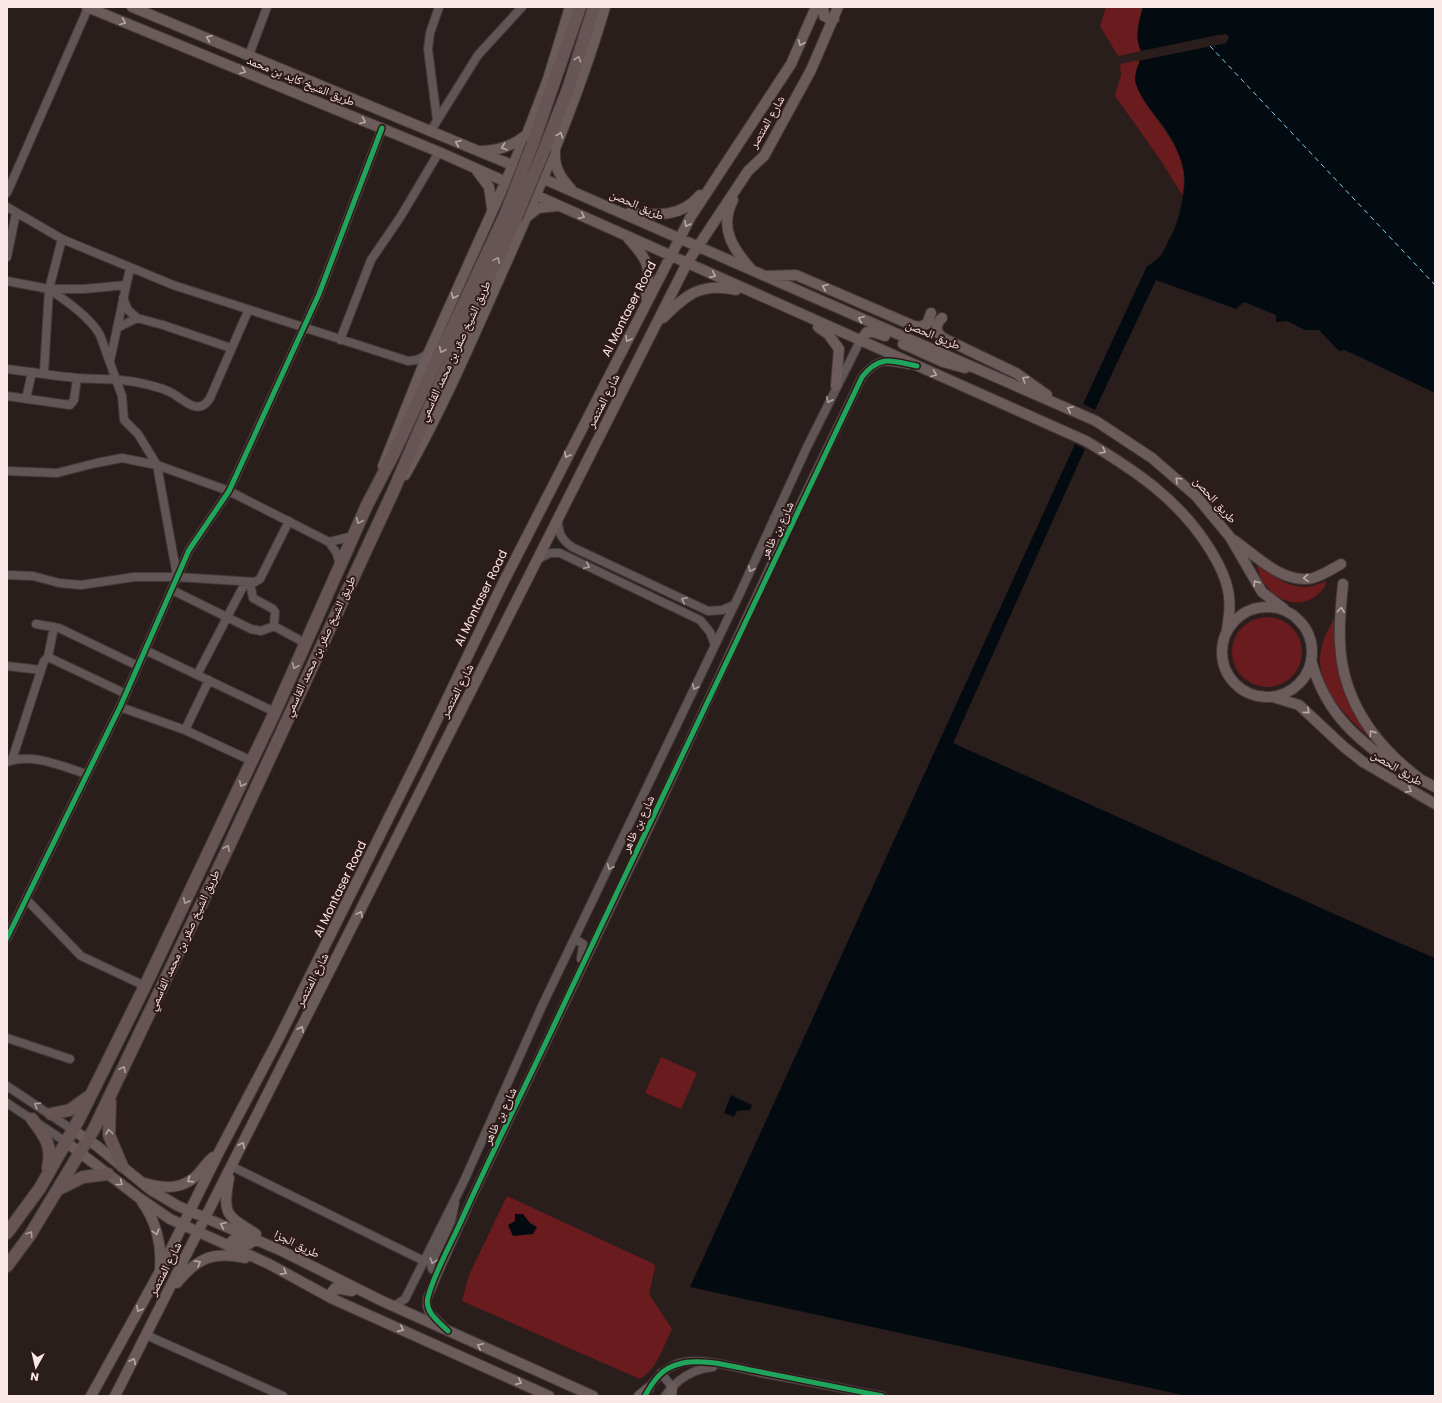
<svg xmlns="http://www.w3.org/2000/svg" width="1442" height="1403" font-family="Poppins,'Noto Naskh Arabic',sans-serif">
<style>
.green{fill:#691b1e}
.water{fill:#040b10}
.pier{fill:#2a1e1d}
.lines{fill:none;stroke-linecap:round;stroke-linejoin:round}
.ferry{stroke:#83d1f8;stroke-width:1;stroke-dasharray:5 4;stroke-linecap:butt}
.minor-casing{stroke:#443939;stroke-width:10}
.major-casing{stroke:#443939;stroke-width:12}
.highway-casing{stroke:#443939;stroke-width:14}
.minor{stroke:#615656;stroke-width:8}
.major{stroke:#6b5c5b;stroke-width:10}
.highway{stroke:#665554;stroke-width:12}
.highway-bridge-casing{stroke:#443939;stroke-width:14;stroke-linecap:butt}
.highway-bridge{stroke:#665554;stroke-width:12}
.cycleway-casing{stroke:#2f1918;stroke-width:8}
.cycleway{stroke:#20a55d;stroke-width:5}
.oneway{stroke:#b9a9a8}
.oneway2{stroke:#b09e9e}
.oneway3{stroke:#ad9f9e}
.labels{text-anchor:middle;stroke-width:4;stroke-linejoin:round;paint-order:stroke}
.street-label{font-size:12px;fill:#f9e8e7;stroke:#2f1918}
</style>
<rect width="100%" height="100%" fill="#2a1e1d"/>
<path class="green" d="M1106,7H1143C1139,22 1134,36 1141,51L1118,56L1100,26Z
M1140,60C1139,64 1136,68 1136,72C1136,115 1195,139 1182,195L1162,162L1115,96L1121,75L1120,64Z
M1257,565C1280,581 1298,595 1326,581C1326,587 1321,592 1316,596C1292,614 1261,592 1257,565Z
M1232 652a35 35 0 1 1 70 0a35 35 0 1 1-70 0Z
M1334,618H1337C1332,665 1343,698 1368,736C1344,714 1314,685 1321,649C1323,638 1330,627 1334,618Z
M661,1057L697,1073L681,1109L645,1093Z
M507,1196L654,1264L655,1267L649,1294L672,1329C664,1345 656,1371 640,1379L462,1301L469,1275Z"/>
<path class="water" d="M1143,7H1435V393L1345,350L1339,351L1319,330H1305L1287,321L1276,322V315L1244,302L1236,309L1156,280L1095,410L1083,404L1147,266C1164,257 1163,250 1172,234C1179,221 1187,186 1184,172C1181,157 1174,142 1166,130C1156,115 1141,101 1136,84C1133,77 1138,67 1140,60L1226,43L1229,37L1218,35L1141,51C1134,36 1139,22 1143,7Z
M1075,444L1085,449L953,743L1388,938L1435,958V1396H1187L690,1287Z
M731,1095L752,1105L750,1110L737,1111L734,1117L724,1113Z
M515,1214H523L530,1223L537,1227L533,1234L513,1236L508,1225L515,1221Z"/>
<path class="pier" d="M1226,34L1229,37L1226,43L1138,61L1140,58L1225,41L1227,37H1219L1141,53L1139,52Z"/>
<g class="lines">
<path class="ferry" d="M1210,46L1435,285"/>
<defs>
<path id="minor" d="M249,55L267,7
M437,120L428,49L430,33L439,7
M430,132L478,55L522,7
M7,193L88,8
M7,207L62,239L173,285L408,361L417,360L428,354
M7,257L16,213
M7,281L49,289H84L126,285
M49,289C65,300 91,318 100,335L122,396L124,420L138,434L157,465L177,576
M123,298L128,310L137,318L163,325L231,348
M117,328L137,318
M340,340L371,260L401,216L439,152
M110,361L130,268
M7,369C30,372 53,376 77,378C101,380 125,378 149,385C157,387 165,389 172,393C184,400 199,417 210,398L248,311
M44,373L49,289L62,239
M7,396L70,405L74,400L77,378
M26,399L32,372
M7,471L57,473L96,463L122,458L157,465L229,491L329,542L336,552L340,564
M774,518L783,512L788,513L789,518L787,525
M558,520C558,533 562,540 572,547L708,611L722,610L734,605
M329,542L353,536
M538,559L550,553H560L700,620L710,632L715,645
M7,575L33,576L59,583L81,585L134,577H177L255,582L260,579L289,521
M250,583L253,598L273,609L275,612L274,626
M172,590L251,629L261,631L274,626L305,643
M36,624L59,628L138,666
M145,650L275,712
M48,657L126,694
M7,666L41,670
M197,675L245,583
M120,707L185,730L252,761
M185,730L209,680
M12,760L44,661L48,657L54,627
M7,762C32,752 63,767 87,774
M26,899L81,956L145,986
M7,938L120,707L189,550L229,491L319,294L382,128
M575,939L583,944L581,959
M7,1038L70,1059
M7,1086L73,1130
M7,1103L66,1142
M231,1166L424,1261
M438,1273L432,1269L431,1264L451,1221L455,1203
M394,1306L405,1299L464,1181L542,1006L741,591L807,447L860,341
M445,1328L429,1312L427,1306V1299L438,1273L474,1193L647,832L777,552L862,377C878,357 885,360 909,365
M146,1335L283,1396
M661,1373L672,1387
M646,1393C654,1379 664,1368 680,1363C702,1357 738,1368 761,1373C801,1380 841,1388 882,1396
M665,1396C676,1380 693,1369 713,1367"/>
<path id="major" d="M87,7L439,152L1086,441C1136,471 1180,500 1211,551C1219,564 1225,575 1228,590C1231,603 1229,616 1227,629
M132,7L512,165L1096,421L1152,458L1196,496L1230,537L1262,592L1284,609
M823,7L824,16L830,19H834
M481,151C498,151 512,146 525,136
M555,152C554,168 561,178 571,189
M477,171L489,187L492,208
M733,200C719,227 732,248 751,269
M629,213C656,215 681,218 700,195
M528,216L538,208L557,206
M628,238C650,262 650,266 646,297
M765,276L796,275L914,326L919,327L927,324L931,313
M663,318C687,294 701,282 736,290
M942,318C935,324 935,332 943,338L1016,373L1047,395
M818,327L828,334L839,349L836,386
M860,341L867,332H873L885,336
M903,344L943,362L965,368
M383,466L424,363L527,134L548,79L570,7
M405,475C438,417 465,356 492,295C534,201 576,106 605,7
M1234,540C1256,556 1284,585 1313,578C1323,575 1332,569 1341,564
M1343,584C1341,603 1339,622 1340,642C1342,700 1375,745 1420,779
M1222 652a45 45 0 1 1 90 0a45 45 0 1 1-90 0Z
M1311,660C1324,709 1352,736 1393,764
M1273,697L1299,705L1344,747L1363,762L1435,804
M1416,777L1435,787
M73,1130L97,1146L151,1190L178,1206L282,1251L382,1301L593,1396
M66,1142L138,1197L170,1219L269,1264L333,1299L549,1396
M229,1178C222,1215 226,1215 256,1234
M145,1183C164,1189 183,1190 198,1174C203,1168 207,1162 213,1157
M142,1202C156,1221 162,1245 160,1268
M228,1246L233,1240L249,1244L256,1239
M177,1283C197,1258 213,1251 245,1258
M333,1299L332,1292L335,1288L352,1291
M91,1396L159,1273L218,1154L279,1038L418,759L502,585L680,238L690,218L791,64L816,7
M115,1396L687,263L748,171L764,156L811,70L838,7
M639,1396L649,1388
M671,1396L672,1387"/>
<path id="highway" d="M533,143L580,7
M545,148L568,89L594,7
M110,1102L109,1135L122,1166
M51,1114L70,1110L88,1097
M32,1119C45,1136 53,1146 48,1168
M59,1189L83,1177L108,1174
M7,1233L40,1188L79,1119L145,986L275,712L367,505L393,455L506,213
M7,1266L30,1235L94,1129L229,846L392,494L436,392L516,218"/>
</defs>
<use href="#minor" class="minor-casing"/>
<use href="#major" class="major-casing"/>
<use href="#highway" class="highway-casing"/>
<use href="#minor" class="minor"/>
<use href="#major" class="major"/>
<use href="#highway" class="highway"/>
<defs>
<path id="highway-bridge" d="M506,213L533,143
M516,218L545,148"/>
</defs>
<use href="#highway-bridge" class="highway-bridge-casing"/>
<use href="#highway-bridge" class="highway-bridge"/>
<defs>
<path id="cycleway" d="M7,938L120,707L189,550L229,491L319,294L382,128
M448,1331C439,1322 424,1312 428,1297C435,1271 451,1244 462,1219C495,1146 531,1075 565,1002C664,794 761,585 862,377C880,354 891,361 917,366
M645,1396C653,1381 662,1368 679,1364C702,1357 738,1368 761,1372C801,1380 841,1388 882,1396"/>
</defs>
<use href="#cycleway" class="cycleway-casing"/>
<use href="#cycleway" class="cycleway"/>
</g>
<defs><path id="oneway-chevron" d="M-2-3.5L2.5 0L-2 3.5" fill="none" stroke-width="1.6" stroke-linecap="round" stroke-linejoin="round"/></defs>
<g class="oneway">
<use href="#oneway-chevron" transform="translate(123 22) rotate(22)"/>
<use href="#oneway-chevron" transform="translate(209 38) rotate(-158)"/>
<use href="#oneway-chevron" transform="translate(801 43) rotate(115)"/>
<use href="#oneway-chevron" transform="translate(243 71) rotate(22)"/>
<use href="#oneway-chevron" transform="translate(363 121) rotate(22)"/>
<use href="#oneway-chevron" transform="translate(560 135) rotate(-70)"/>
<use href="#oneway-chevron" transform="translate(458 143) rotate(-158)"/>
<use href="#oneway-chevron" transform="translate(504 147) rotate(161)"/>
<use href="#oneway-chevron" transform="translate(582 216) rotate(24)"/>
<use href="#oneway-chevron" transform="translate(687 224) rotate(119)"/>
<use href="#oneway-chevron" transform="translate(713 275) rotate(24)"/>
<use href="#oneway-chevron" transform="translate(825 287) rotate(-157)"/>
<use href="#oneway-chevron" transform="translate(454 296) rotate(114)"/>
<use href="#oneway-chevron" transform="translate(861 319) rotate(-157)"/>
<use href="#oneway-chevron" transform="translate(628 339) rotate(118)"/>
<use href="#oneway-chevron" transform="translate(934 374) rotate(23)"/>
<use href="#oneway-chevron" transform="translate(1025 379) rotate(-148)"/>
<use href="#oneway-chevron" transform="translate(1070 409) rotate(-155)"/>
<use href="#oneway-chevron" transform="translate(1103 451) rotate(31)"/>
<use href="#oneway-chevron" transform="translate(567 455) rotate(117)"/>
<use href="#oneway-chevron" transform="translate(1178 480) rotate(-137)"/>
<use href="#oneway-chevron" transform="translate(1306 578) rotate(177)"/>
<use href="#oneway-chevron" transform="translate(1256 583) rotate(-122)"/>
<use href="#oneway-chevron" transform="translate(1341 610) rotate(-85)"/>
<use href="#oneway-chevron" transform="translate(1307 711) rotate(41)"/>
<use href="#oneway-chevron" transform="translate(1372 733) rotate(-125)"/>
<use href="#oneway-chevron" transform="translate(1409 790) rotate(29)"/>
<use href="#oneway-chevron" transform="translate(360 914) rotate(-63)"/>
<use href="#oneway-chevron" transform="translate(301 1029) rotate(-63)"/>
<use href="#oneway-chevron" transform="translate(242 1145) rotate(-63)"/>
<use href="#oneway-chevron" transform="translate(190 1180) rotate(146)"/>
<use href="#oneway-chevron" transform="translate(120 1183) rotate(38)"/>
<use href="#oneway-chevron" transform="translate(223 1225) rotate(-157)"/>
<use href="#oneway-chevron" transform="translate(156 1232) rotate(74)"/>
<use href="#oneway-chevron" transform="translate(198 1263) rotate(-31)"/>
<use href="#oneway-chevron" transform="translate(284 1272) rotate(29)"/>
<use href="#oneway-chevron" transform="translate(139 1309) rotate(119)"/>
<use href="#oneway-chevron" transform="translate(401 1329) rotate(24)"/>
<use href="#oneway-chevron" transform="translate(480 1346) rotate(-155)"/>
<use href="#oneway-chevron" transform="translate(133 1361) rotate(-64)"/>
<use href="#oneway-chevron" transform="translate(519 1382) rotate(24)"/>
</g>
<g class="oneway2">
<use href="#oneway-chevron" transform="translate(578 59) rotate(-71)"/>
<use href="#oneway-chevron" transform="translate(497 260) rotate(-66)"/>
<use href="#oneway-chevron" transform="translate(442 350) rotate(115)"/>
<use href="#oneway-chevron" transform="translate(359 521) rotate(115)"/>
<use href="#oneway-chevron" transform="translate(295 666) rotate(114)"/>
<use href="#oneway-chevron" transform="translate(242 784) rotate(115)"/>
<use href="#oneway-chevron" transform="translate(227 848) rotate(-65)"/>
<use href="#oneway-chevron" transform="translate(186 901) rotate(116)"/>
<use href="#oneway-chevron" transform="translate(123 1069) rotate(-65)"/>
<use href="#oneway-chevron" transform="translate(109 1132) rotate(-97)"/>
<use href="#oneway-chevron" transform="translate(30 1234) rotate(-56)"/>
</g>
<g class="oneway3">
<use href="#oneway-chevron" transform="translate(829 400) rotate(116)"/>
<use href="#oneway-chevron" transform="translate(587 566) rotate(25)"/>
<use href="#oneway-chevron" transform="translate(751 569) rotate(115)"/>
<use href="#oneway-chevron" transform="translate(684 600) rotate(-154)"/>
<use href="#oneway-chevron" transform="translate(695 687) rotate(115)"/>
<use href="#oneway-chevron" transform="translate(610 867) rotate(115)"/>
<use href="#oneway-chevron" transform="translate(37 1105) rotate(-148)"/>
<use href="#oneway-chevron" transform="translate(433 1261) rotate(108)"/>
</g>
<g class="labels">
<g class="street-label">
<text transform="translate(301 81) rotate(22)" y="4">طريق الشيخ كايد بن محمد</text>
<text transform="translate(767 122) rotate(-60)" y="4">شارع المنتصر</text>
<text transform="translate(637 205) rotate(24)" y="4">طريق الحصن</text>
<text transform="translate(629 309) rotate(-63)" y="4">Al Montaser Road</text>
<text transform="translate(933 335) rotate(23)" y="4">طريق الحصن</text>
<text transform="translate(455 351) rotate(-65)" y="4">طريق الشيخ صقر بن محمد القاسمي</text>
<text transform="translate(603 401) rotate(-63)" y="4">شارع المنتصر</text>
<text transform="translate(1215 500) rotate(48)" y="4">طريق الحصن</text>
<text transform="translate(777 530) rotate(-64)" y="4">شارع بن ظاهر</text>
<text transform="translate(481 598) rotate(-64)" y="4">Al Montaser Road</text>
<text transform="translate(320 646) rotate(-65)" y="4">طريق الشيخ صقر بن محمد القاسمي</text>
<text transform="translate(457 691) rotate(-63)" y="4">شارع المنتصر</text>
<text transform="translate(1397 768) rotate(31)" y="4">طريق الحصن</text>
<text transform="translate(638 824) rotate(-65)" y="4">شارع بن ظاهر</text>
<text transform="translate(340 889) rotate(-64)" y="4">Al Montaser Road</text>
<text transform="translate(184 940) rotate(-65)" y="4">طريق الشيخ صقر بن محمد القاسمي</text>
<text transform="translate(312 980) rotate(-63)" y="4">شارع المنتصر</text>
<text transform="translate(500 1116) rotate(-64)" y="4">شارع بن ظاهر</text>
<text transform="translate(297 1244) rotate(26)" y="4">طريق الجزا</text>
<text transform="translate(165 1269) rotate(-63)" y="4">شارع المنتصر</text>
</g>
</g>
<rect width="1442" height="1403" fill="none" stroke="#f9e8e7" stroke-width="16"/>
<g transform="translate(36 1367) rotate(188)" stroke="#2f1918" stroke-width="3" paint-order="stroke">
<path d="M0-3L7 15L0 10L-7 15Z" fill="#f9e8e7"/>
<text y="-6" font-size="11" font-weight="bold" text-anchor="middle" fill="#f9e8e7">N</text>
</g>
</svg>
